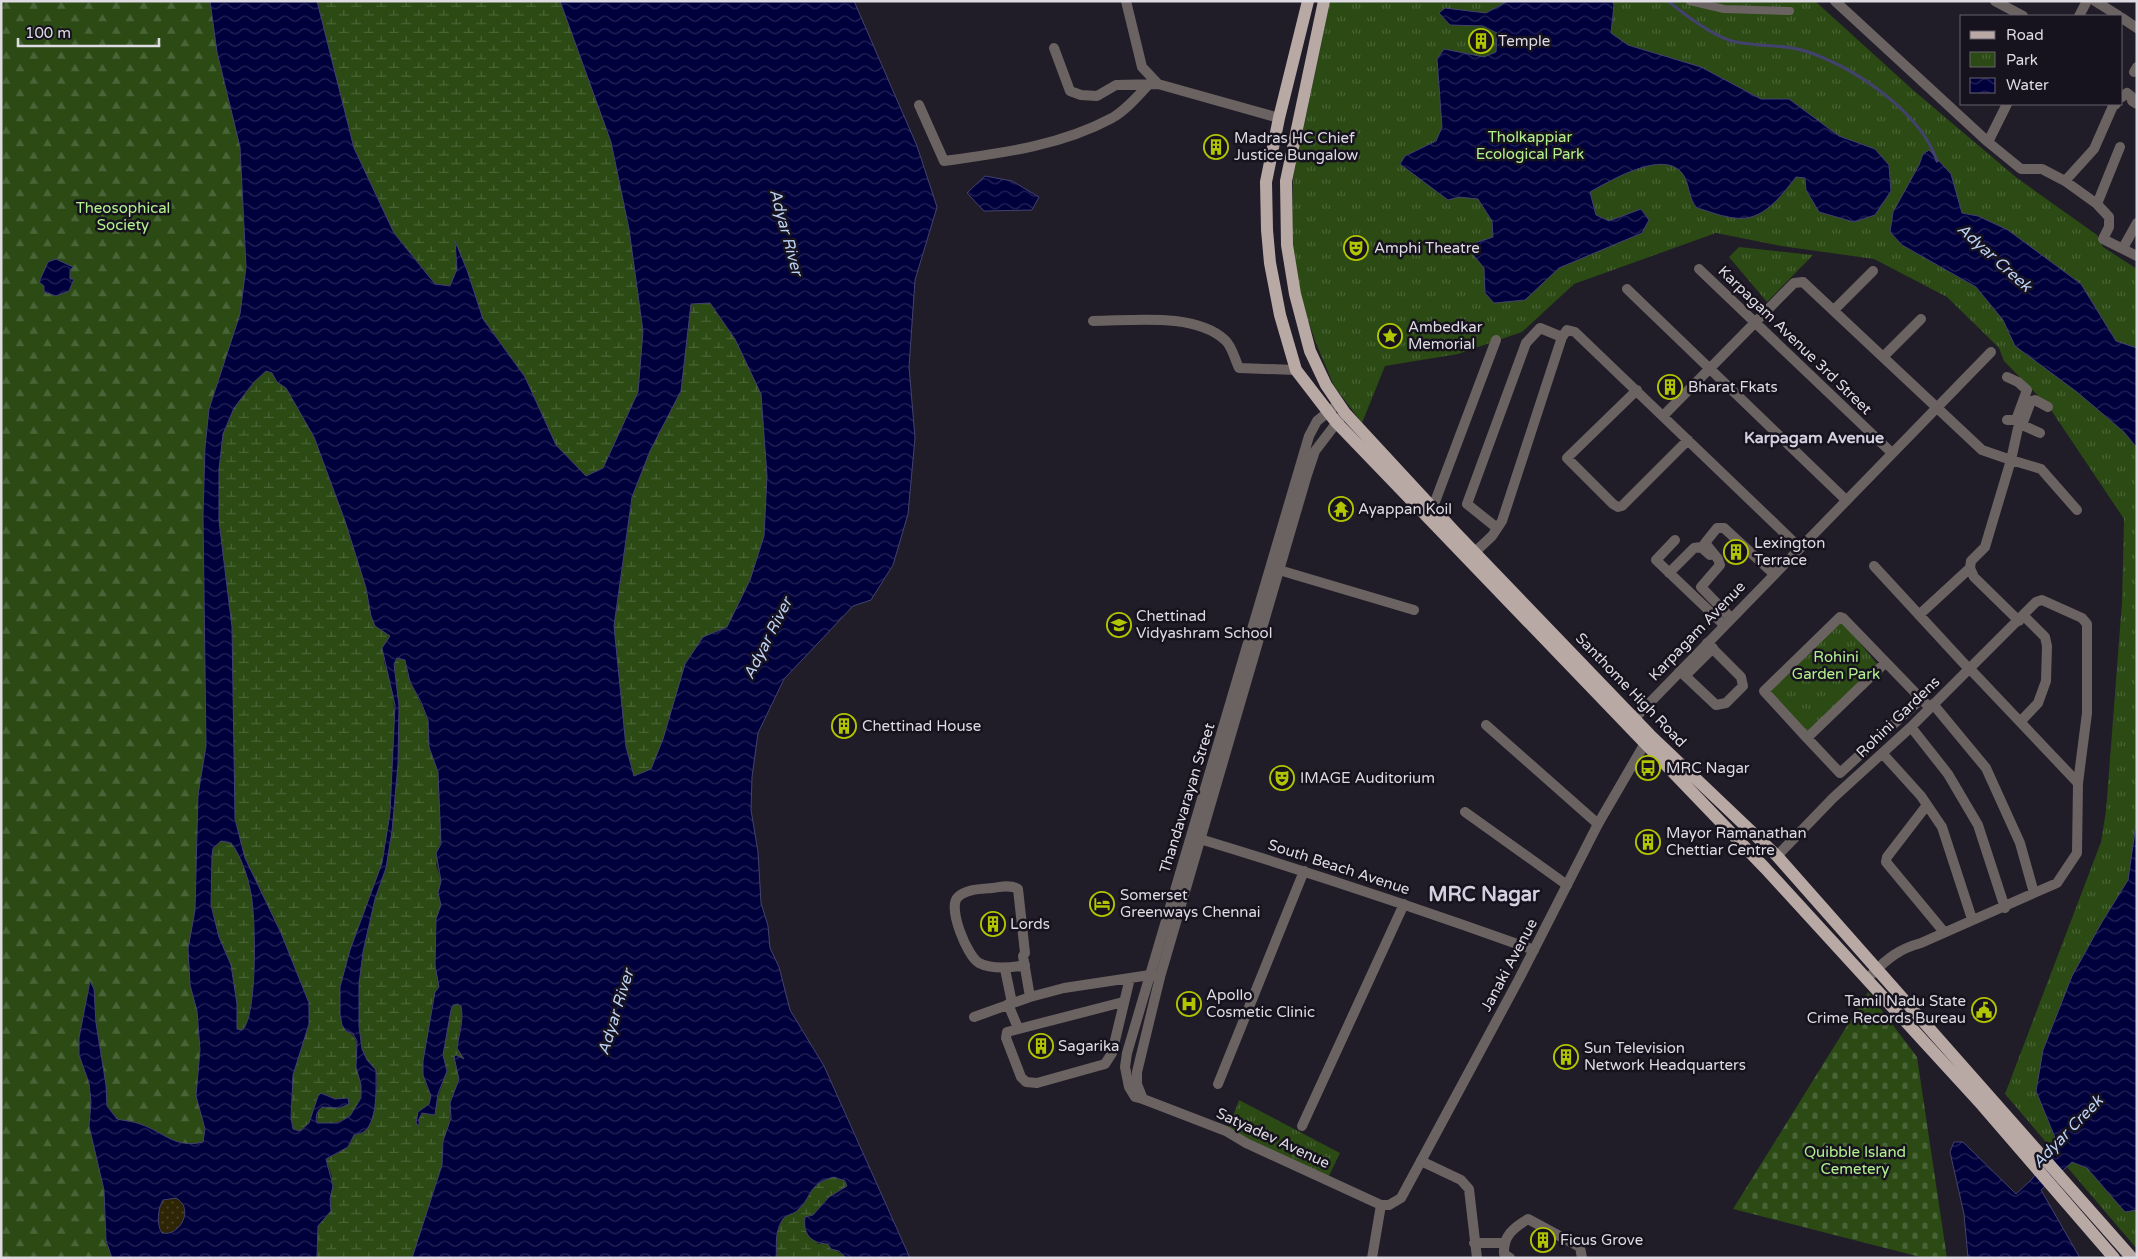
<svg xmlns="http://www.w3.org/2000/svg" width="2138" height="1259" font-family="'Varela Round',sans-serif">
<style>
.forest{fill:url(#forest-firs)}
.wetland{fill:url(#wetland-marsh)}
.sand{fill:url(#sand-dots)}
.cemetery{fill:url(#cemetery-stones)}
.park{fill:url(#park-tufts)}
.water{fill:url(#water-waves);stroke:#43426e;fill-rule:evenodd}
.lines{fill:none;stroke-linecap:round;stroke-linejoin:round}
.stream{stroke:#43426e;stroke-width:3}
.pedestrian{stroke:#6b6361;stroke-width:8}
.minor{stroke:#6b6361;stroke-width:10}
.tertiary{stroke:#6b6361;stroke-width:10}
.primary{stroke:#b9a9a5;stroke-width:12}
.labels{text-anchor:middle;stroke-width:5;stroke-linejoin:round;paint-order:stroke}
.poi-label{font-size:15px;fill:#dedbe3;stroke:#17131e;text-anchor:start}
.park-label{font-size:15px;fill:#b3f18e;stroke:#17131e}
.street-label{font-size:15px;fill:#dedbe3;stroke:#17131e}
.water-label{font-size:16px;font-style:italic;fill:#bad0f5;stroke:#17131e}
.neighbourhood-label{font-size:16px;font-weight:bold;fill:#d5d0e0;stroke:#17131e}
.district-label{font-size:20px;font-weight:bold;fill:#d5d0e0;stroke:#17131e}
</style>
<defs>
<pattern id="forest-firs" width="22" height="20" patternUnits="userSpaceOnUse" patternTransform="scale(1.25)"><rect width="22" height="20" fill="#2b4a14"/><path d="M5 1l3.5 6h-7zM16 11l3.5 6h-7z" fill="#496436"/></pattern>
<pattern id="wetland-marsh" width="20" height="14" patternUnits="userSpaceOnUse" patternTransform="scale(1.25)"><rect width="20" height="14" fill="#2b4a14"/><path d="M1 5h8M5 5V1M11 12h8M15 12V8" fill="none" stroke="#496436"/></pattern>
<pattern id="sand-dots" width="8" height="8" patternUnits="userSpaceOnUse" patternTransform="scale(1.25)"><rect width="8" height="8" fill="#2d2504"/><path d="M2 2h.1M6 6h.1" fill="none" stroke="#4b4428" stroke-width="1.8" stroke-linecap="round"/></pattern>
<pattern id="cemetery-stones" width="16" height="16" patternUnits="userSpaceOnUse" patternTransform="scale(1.25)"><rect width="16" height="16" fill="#2b4a14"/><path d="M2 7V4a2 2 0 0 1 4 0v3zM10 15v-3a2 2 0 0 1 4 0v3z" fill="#496436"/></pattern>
<pattern id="park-tufts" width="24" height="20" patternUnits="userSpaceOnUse" patternTransform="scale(1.25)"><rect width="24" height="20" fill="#2b4a14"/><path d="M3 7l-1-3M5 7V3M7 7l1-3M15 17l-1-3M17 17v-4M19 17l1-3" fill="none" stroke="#496436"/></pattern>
<pattern id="water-waves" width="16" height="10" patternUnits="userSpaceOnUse" patternTransform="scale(1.25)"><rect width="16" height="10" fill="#00003c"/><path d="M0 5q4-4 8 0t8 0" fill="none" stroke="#252558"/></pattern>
</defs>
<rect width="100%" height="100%" fill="#201c28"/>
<path class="forest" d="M1,1H210L217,52L240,147L246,267L240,314L209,409L205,447L203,516L206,746L198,795L195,910L188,949L190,985L197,1011L200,1050L196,1096L205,1129L203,1142C175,1149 164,1132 140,1124C133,1121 124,1121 117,1119L107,1106L106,1085L96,1023L94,989L90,981L79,1038V1055L89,1083L91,1102L89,1126L104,1190L106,1241L112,1258H1Z"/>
<path class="wetland" d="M317,1H560L611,142L629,229L643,331L638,392L603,468L586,477L556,445L525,377L483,319L467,270L455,243L457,269L450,286L435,284L394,233L354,148Z
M710,303L735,339L761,394L767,476L764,536L750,580L727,627L703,637L651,770L634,776L626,747L614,626L632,498L650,451L688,329L691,304Z
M266,371L272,373L277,382L286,387L314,437L345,521L366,588L371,616L390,636L385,644L384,663L392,683L395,722L390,813L382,863L350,950L340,987V1014L346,1031C361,1038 356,1051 356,1065C357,1073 361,1080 361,1088C362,1114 340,1127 317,1123L318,1111L322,1107L340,1108L336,1099L325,1094L318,1096L309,1123L300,1131L293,1129L291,1117L293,1075L309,1024V1003L281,933L245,858L235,819L232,627L219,521V469L223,434L234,408L254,382Z
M397,658L405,660L407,673L428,720V738L438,772L442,834L436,865L441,881L439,897L441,905L436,919L435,965L439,987L432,1004L429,1034L426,1085L431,1096L429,1104L416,1119L419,1125V1119L422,1113L432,1115L436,1113L435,1106L447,1071L443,1055L451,1010L453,1005L458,1004L461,1006C464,1021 457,1034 458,1050L464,1059L456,1067L459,1079L452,1096L449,1126L443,1141L442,1165L412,1258H317L318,1226L330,1211L332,1176L326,1159L340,1152L354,1135L363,1133L369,1126L377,1086L376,1070L367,1060L362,1049L359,1026V984L363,952L375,899L386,868L392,831L398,764L399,706L394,664Z
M221,841L231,843C240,854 247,874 250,889C256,910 258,1018 242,1030L237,1029V1004L226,954L219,937L211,905L212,855L213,849Z
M834,1177L845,1181L847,1186L829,1197L813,1215L805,1217V1230L818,1244H828L846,1258H776C777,1247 775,1237 779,1227C784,1212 790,1217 798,1210C813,1196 807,1184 834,1177Z"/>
<path class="sand" d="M176,1198C195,1208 180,1237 162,1233C156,1225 158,1209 163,1200Z"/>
<path class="cemetery" d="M1868,992L1917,1057L1947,1258H1924L1733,1209Z"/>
<path class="park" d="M1330,1H1815L1913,90L2017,178L2097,235L2103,247L2137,269V1249L2005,1094L2101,842L2106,811L2122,602L2124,519L2049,407L2004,361L1999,348L1992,341L1947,297L1874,259L1781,246L1716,233L1574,284L1522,332L1458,354L1385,366L1362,423L1334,386L1315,341L1301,298L1292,240L1293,178Z
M1739,247L1813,255L1767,302L1729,257Z
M1839,617L1877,664L1807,736L1767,688Z
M1239,1100L1340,1153L1328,1178L1227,1132Z"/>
<path class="water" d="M210,1H317L354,148L394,233L435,284L450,286L457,269L455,241L467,270L483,319L525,377L556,445L586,476L603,468L638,392L643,331L629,229L611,142L560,1H854L917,146L937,207L915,280L909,367L915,438L908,514L893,565L871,600L853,606L784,679L758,733L752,777L751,810L758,852L761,903L768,926L770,948L779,967L790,1010L824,1066L910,1258H846L839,1251L831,1249L828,1244C810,1243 803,1234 805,1217L813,1215L829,1197L847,1186L845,1181L834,1177C807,1184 813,1196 798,1210C790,1217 784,1212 779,1227C775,1237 777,1247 776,1258H412L442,1165L443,1141L451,1118L450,1103L459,1079L454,1057L456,1055L464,1059L457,1048C459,1034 464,1021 461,1006L458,1004L453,1005L451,1010L443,1055L447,1071L438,1094L435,1115L422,1113L419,1119V1126L416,1123L418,1112L429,1104L431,1096L423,1075V1061L435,992L439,987L435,965L436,919L441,905L438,893L441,881L436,853L441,844L438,772L429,747L428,720L421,702L410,682L405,660L397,658L394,664L399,706L398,764L392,831L386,868L375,899L363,952L359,984V1026L362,1049L367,1060L376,1070C376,1086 378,1119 365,1131C362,1133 358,1134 354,1135L348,1147L326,1159L333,1186L330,1199L331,1211L318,1226L317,1258H112L106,1241L104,1190L89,1126L91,1102L89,1083L79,1055V1038L90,981L94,989L96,1023L106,1085L107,1106L117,1119C124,1121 133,1121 140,1124C164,1132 175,1149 203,1142L205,1129L196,1096L200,1050L197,1011L190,985L188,949L195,910L198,795L206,746L203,516L205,447L209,409L240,314L246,267L240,147L217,52ZM710,303L735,339L761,394L767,476L764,536L750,580L727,627L703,637L685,664L663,739L651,769L634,776L626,747L614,626L632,497L650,451L681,391L691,304ZM266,371L272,373L277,382L286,388L314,437L345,521L366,588L371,616L375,626L390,636L382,648L395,705L390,813L382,863L350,950L340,987V1014L342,1025L346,1031L353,1034L357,1041L356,1067L361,1085V1098L350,1116L338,1123H317C315,1116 317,1111 322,1107L340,1108L349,1104L348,1098L335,1099L321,1093L318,1096L309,1123L300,1131L293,1129L291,1117L293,1075L309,1024V1003L281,933L245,858L235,819L232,627L219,521V469L223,434L234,408L254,382ZM221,841L231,843C240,854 247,874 250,889C256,910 258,1018 242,1030L237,1029V1004L231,965L219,937L211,905L212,855L213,848ZM176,1198C195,1208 180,1237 162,1233C156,1225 158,1208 163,1200Z
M1508,1H1612L1614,5L1611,33L1628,45L1701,67L1761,99H1789L1839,136L1875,149L1889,165L1891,191L1875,215L1854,222L1819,212L1806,190L1805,178L1796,177C1781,196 1763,222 1735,218C1722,217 1709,211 1697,208C1688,199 1690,183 1682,173C1663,149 1610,181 1590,192L1596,215L1609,221L1641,209L1649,220L1642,233L1559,268L1525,300L1494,303L1485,293L1484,268L1466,246L1493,237L1492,221L1478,199L1459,197L1448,200L1400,164L1405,156L1436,141L1442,127L1437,59L1444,49L1484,57L1496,52L1497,33L1483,26L1450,25L1439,13L1445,8L1486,13Z
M1929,150L1951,174L1962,213L1978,216L2008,230L2081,284L2116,341L2137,348V448L2124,432L2077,392L2015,346L2003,320L1976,287L1902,245L1890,232L1893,212L1919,165L1923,154Z
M985,176L1012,181L1039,197L1032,210L984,211L967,193Z
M56,259L73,267L70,270V279H74L69,291L56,296L44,292V286L39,282L48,262Z
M2137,817V1210L2125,1212L2087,1168L2072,1162L2041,1190L2080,1258H1968L1964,1214L1950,1152L1954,1142H1963L2016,1194L2032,1179L2058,1145L2036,1091L2043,1050L2072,976L2102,922L2128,880Z"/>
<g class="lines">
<path class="stream" d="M1668,1C1684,14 1716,38 1736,42C1761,47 1787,44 1811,53C1858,70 1921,113 1937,161"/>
<path class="pedestrian" d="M1690,1L1724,9L1790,11"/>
<path class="minor" d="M1126,1L1142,67L1158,84
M1835,1L1988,142L2021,169H2042L2065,181L2097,204L2109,217V227L2103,239L2137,256
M1995,1L2023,16
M2095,1L2119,16
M2079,16L2087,1
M2122,18L2137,28
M1054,48L1070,91L1081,95L1097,96L1116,85L1158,84L1279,118
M2134,72L2137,67
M2122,97L2127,93L2132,97V101L2137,104
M919,105L944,161C1002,153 1060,146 1112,118C1126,110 1138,96 1149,84
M1988,142L2007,104
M2065,181L2094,149L2113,106L2116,104
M2097,204L2120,147
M2123,248L2137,223
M1699,269L1892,453
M1627,289L1846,500
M1834,310L1873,271
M1093,321C1132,321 1194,312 1225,340C1232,346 1235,360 1239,368L1296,370
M1883,357L1921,319
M1637,390L1567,458L1613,504L1618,507L1622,506L1688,440
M1664,415L1794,283L1803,282L1982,450L2011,460L1985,547L1971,561L1970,568L1974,577L2019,621
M2007,420H2016L2027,390L2018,382L2007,377
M2018,428L2011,460L2041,469L2077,510
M2040,433L2022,425L2031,401L2035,400L2048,407
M1433,507L1496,340
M1497,528L1467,504L1526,343L1540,328L1562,337
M1675,540L1656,560L1724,625
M1475,552L1492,536L1502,521L1562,337L1567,330L1575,332L1800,548
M1874,566L1969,669
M1279,570L1414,610
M1669,573L1694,548L1701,547L1710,555
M1919,615L1970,568
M1731,618L1701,587L1720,565L1718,559L1705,543L1717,528H1724L1774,574
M1885,663L1807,738L1764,691L1840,617L1843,618L1930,708
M1970,669L2078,783
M1680,671L1716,705L1726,703L1743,686L1741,677L1707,643
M1685,676L1713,648
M2021,721L2038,703L2046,681L2047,646L2045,637L2024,616
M1486,725L1598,824
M1911,727L1948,774L1978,825L2005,908
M1807,738L1840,773L1921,699
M1883,754L1921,796L1942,827L1972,919
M1927,805L1887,857L1886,862L1944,932
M1465,812L1567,885
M1193,841L1200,839C1312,873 1423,910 1534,950
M1777,856L1833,798L1911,727L2036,602L2042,600L2082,618L2087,624V713L2078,783L2077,853L2057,883L2034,893
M1025,965C1010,968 993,970 979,963C967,956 947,907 958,897C966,889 981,889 992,888C1000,887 1010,884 1018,889L1025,953L1023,956L1030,997
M1005,969L1012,1003
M1872,974C1888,958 1899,949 1921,943L2034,893L2020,843L1986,768L1933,704
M1123,1002L1007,1032L1006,1038L1021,1077L1026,1082L1037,1083L1105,1064L1112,1053L1130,978
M1008,1004L1018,1028
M974,1017L1030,997L1064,988L1150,975L1160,977
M1218,1084L1304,871
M1143,1099L1226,1131L1246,1143L1381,1205H1389
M1302,1126L1404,904
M1421,1161L1461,1180L1469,1189L1477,1258
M1474,1243H1503
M1372,1258L1381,1205
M1510,1258L1504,1254C1503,1236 1513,1228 1528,1219L1580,1247L1582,1258"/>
<path class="tertiary" d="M1333,408L1317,421L1309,436L1127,1053L1125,1067L1129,1087L1135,1097L1143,1099L1137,1084V1072L1160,977L1306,478L1315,451L1341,417
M1629,724L1991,352
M1389,1205L1401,1198L1421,1161L1519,979L1598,824L1648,738"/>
<path class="primary" d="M1308,1L1279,118L1266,182L1267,230L1270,263L1280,315L1296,370L1336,422L1765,868L1982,1105L2114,1258
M1324,1L1286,181L1287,245L1295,294L1310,351L1326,385L1345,413L1455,532L1650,735L1777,856L2132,1258"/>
</g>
<defs>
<symbol id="building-ring" viewBox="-11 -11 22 22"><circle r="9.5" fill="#17131e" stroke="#b1c500" stroke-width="1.5"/><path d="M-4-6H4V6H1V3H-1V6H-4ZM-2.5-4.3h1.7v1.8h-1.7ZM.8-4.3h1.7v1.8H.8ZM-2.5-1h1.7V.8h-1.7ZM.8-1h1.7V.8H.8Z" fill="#b1c500"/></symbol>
<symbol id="theatre-ring" viewBox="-11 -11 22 22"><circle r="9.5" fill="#17131e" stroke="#b1c500" stroke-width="1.5"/><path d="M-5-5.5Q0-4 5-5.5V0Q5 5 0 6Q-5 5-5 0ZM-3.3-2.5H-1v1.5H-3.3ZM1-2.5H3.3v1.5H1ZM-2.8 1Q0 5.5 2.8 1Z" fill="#b1c500"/></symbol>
<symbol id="sight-ring" viewBox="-11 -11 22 22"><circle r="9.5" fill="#17131e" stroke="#b1c500" stroke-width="1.5"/><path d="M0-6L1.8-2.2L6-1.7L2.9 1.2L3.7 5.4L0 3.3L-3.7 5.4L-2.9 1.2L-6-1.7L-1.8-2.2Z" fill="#b1c500"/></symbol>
<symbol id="temple-ring" viewBox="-11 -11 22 22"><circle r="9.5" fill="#17131e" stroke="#b1c500" stroke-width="1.5"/><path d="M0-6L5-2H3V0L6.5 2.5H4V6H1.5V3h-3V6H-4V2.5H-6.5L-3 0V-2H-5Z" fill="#b1c500"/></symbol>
<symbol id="school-ring" viewBox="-11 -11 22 22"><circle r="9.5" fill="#17131e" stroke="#b1c500" stroke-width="1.5"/><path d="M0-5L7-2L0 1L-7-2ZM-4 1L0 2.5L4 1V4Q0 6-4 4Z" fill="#b1c500"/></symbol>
<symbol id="bus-ring" viewBox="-11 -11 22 22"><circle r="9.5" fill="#17131e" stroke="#b1c500" stroke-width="1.5"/><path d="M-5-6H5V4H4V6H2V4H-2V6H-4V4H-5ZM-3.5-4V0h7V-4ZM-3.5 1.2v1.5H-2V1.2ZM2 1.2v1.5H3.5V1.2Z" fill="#b1c500"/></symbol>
<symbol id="hotel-ring" viewBox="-11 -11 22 22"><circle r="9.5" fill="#17131e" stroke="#b1c500" stroke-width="1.5"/><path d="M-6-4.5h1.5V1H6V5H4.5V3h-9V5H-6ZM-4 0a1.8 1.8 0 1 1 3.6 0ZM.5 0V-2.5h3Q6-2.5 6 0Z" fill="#b1c500"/></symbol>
<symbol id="hospital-ring" viewBox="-11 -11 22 22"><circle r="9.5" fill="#17131e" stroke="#b1c500" stroke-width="1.5"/><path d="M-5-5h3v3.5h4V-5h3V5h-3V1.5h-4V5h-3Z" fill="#b1c500"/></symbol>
<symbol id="civic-ring" viewBox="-11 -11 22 22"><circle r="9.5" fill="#17131e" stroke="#b1c500" stroke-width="1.5"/><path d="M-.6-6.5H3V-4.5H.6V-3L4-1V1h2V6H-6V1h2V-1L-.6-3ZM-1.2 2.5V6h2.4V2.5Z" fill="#b1c500"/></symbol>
</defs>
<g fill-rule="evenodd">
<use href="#building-ring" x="1467" y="27" width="28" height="28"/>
<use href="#building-ring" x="1202" y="133" width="28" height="28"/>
<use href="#theatre-ring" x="1342" y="234" width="28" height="28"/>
<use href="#sight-ring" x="1376" y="322" width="28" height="28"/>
<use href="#building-ring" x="1656" y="373" width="28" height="28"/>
<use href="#temple-ring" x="1327" y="495" width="28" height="28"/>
<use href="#building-ring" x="1722" y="538" width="28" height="28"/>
<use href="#school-ring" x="1105" y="611" width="28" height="28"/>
<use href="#building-ring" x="830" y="712" width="28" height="28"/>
<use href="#bus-ring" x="1634" y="754" width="28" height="28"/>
<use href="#theatre-ring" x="1268" y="764" width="28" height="28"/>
<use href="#building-ring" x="1634" y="828" width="28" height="28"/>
<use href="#hotel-ring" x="1088" y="890" width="28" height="28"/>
<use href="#building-ring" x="979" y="910" width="28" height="28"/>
<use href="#hospital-ring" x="1175" y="990" width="28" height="28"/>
<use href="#civic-ring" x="1970" y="996" width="28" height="28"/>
<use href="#building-ring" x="1027" y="1032" width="28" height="28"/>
<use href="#building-ring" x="1552" y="1043" width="28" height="28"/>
<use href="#building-ring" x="1529" y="1226" width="28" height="28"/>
</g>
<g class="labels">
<g class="poi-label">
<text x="1498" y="46">Temple</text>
<text x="1234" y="143">Madras HC Chief<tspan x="1234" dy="17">Justice Bungalow</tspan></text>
<text x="1374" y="253">Amphi Theatre</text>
<text x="1408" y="332">Ambedkar<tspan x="1408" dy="17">Memorial</tspan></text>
<text x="1688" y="392">Bharat Fkats</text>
<text x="1358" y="514">Ayappan Koil</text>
<text x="1754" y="548">Lexington<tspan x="1754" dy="17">Terrace</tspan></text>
<text x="1136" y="621">Chettinad<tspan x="1136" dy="17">Vidyashram School</tspan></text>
<text x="862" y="731">Chettinad House</text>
<text x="1666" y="773">MRC Nagar</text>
<text x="1300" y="783">IMAGE Auditorium</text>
<text x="1666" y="838">Mayor Ramanathan<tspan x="1666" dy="17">Chettiar Centre</tspan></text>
<text x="1120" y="900">Somerset<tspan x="1120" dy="17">Greenways Chennai</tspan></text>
<text x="1010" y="929">Lords</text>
<text x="1206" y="1000">Apollo<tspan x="1206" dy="17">Cosmetic Clinic</tspan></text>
<text x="1966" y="1006" text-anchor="end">Tamil Nadu State<tspan x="1966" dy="17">Crime Records Bureau</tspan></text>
<text x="1058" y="1051">Sagarika</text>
<text x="1584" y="1053">Sun Television<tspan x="1584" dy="17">Network Headquarters</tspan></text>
<text x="1560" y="1245">Ficus Grove</text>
</g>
<g class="park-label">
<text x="1530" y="142">Tholkappiar<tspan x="1530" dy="17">Ecological Park</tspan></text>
<text x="123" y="213">Theosophical<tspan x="123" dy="17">Society</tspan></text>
<text x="1836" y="662">Rohini<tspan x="1836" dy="17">Garden Park</tspan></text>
<text x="1855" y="1157">Quibble Island<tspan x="1855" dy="17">Cemetery</tspan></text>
</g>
<g class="street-label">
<text transform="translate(1795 340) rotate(44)" y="5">Karpagam Avenue 3rd Street</text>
<text transform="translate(1697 631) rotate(-46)" y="5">Karpagam Avenue</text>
<text transform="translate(1631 690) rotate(46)" y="5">Santhome High Road</text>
<text transform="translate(1898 717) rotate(-44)" y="5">Rohini Gardens</text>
<text transform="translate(1187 798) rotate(-73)" y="5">Thandavarayan Street</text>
<text transform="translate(1339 867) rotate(18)" y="5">South Beach Avenue</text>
<text transform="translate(1509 965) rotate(-62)" y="5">Janaki Avenue</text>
<text transform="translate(1273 1138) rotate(25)" y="5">Satyadev Avenue</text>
</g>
<g class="water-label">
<text transform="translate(787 232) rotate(75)" y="6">Adyar River</text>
<text transform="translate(1995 257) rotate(42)" y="6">Adyar Creek</text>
<text transform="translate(767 638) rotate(-63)" y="6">Adyar River</text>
<text transform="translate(615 1012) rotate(-73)" y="6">Adyar River</text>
<text transform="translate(2067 1131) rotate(-46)" y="6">Adyar Creek</text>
</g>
<g class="neighbourhood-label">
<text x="1814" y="443">Karpagam Avenue</text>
</g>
<g class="district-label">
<text x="1484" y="901">MRC Nagar</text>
</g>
</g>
<rect width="2138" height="1259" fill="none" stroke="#dedbe3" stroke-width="5"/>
<rect x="1960" y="15" width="162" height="90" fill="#17131e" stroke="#67636d"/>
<rect x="1970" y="31" width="25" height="8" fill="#b9a9a5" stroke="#67636d"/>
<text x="2006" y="40" font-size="15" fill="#dedbe3">Road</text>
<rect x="1970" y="52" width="25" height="15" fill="url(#park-tufts)" stroke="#67636d"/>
<text x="2006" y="65" font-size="15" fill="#dedbe3">Park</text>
<rect x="1970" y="78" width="25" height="15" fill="url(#water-waves)" stroke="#67636d"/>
<text x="2006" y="90" font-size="15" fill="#dedbe3">Water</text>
<path d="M18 38v8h141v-8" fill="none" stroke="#dedbe3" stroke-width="2.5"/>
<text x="25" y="38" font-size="15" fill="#dedbe3" stroke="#17131e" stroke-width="4" paint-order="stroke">100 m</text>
</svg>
